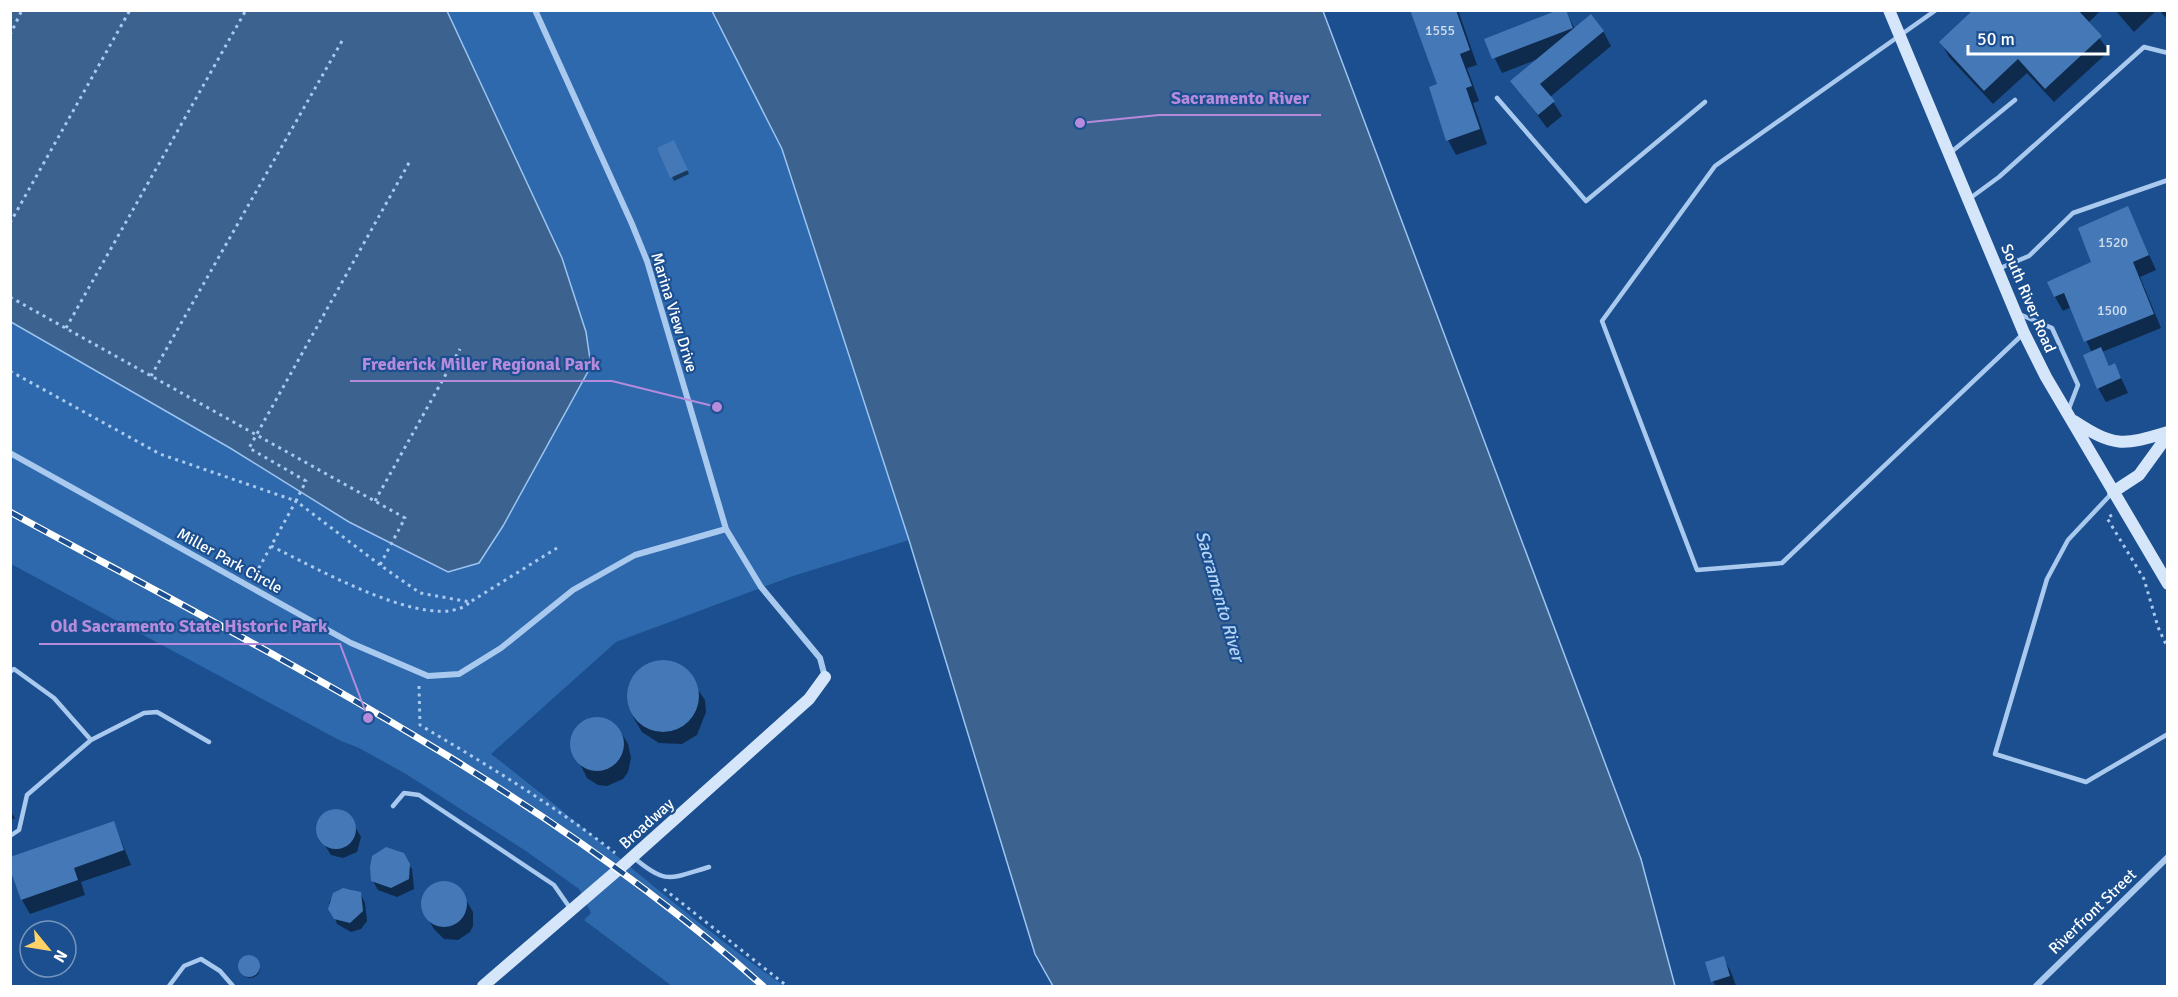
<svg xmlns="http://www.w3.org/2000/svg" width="2178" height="997" font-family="Signika,sans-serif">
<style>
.green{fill:#2e69ad}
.water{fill:#3c6290;stroke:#9cc4f0;stroke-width:1.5}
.shadow{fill:#0007}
.building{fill:#4478b7}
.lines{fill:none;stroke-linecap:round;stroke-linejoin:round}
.path{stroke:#a9c9ee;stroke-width:3;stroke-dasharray:3 4.5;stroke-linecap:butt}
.lane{stroke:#a9c9ee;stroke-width:4.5}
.street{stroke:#a9c9ee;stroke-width:6}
.secondary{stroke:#d6e6fa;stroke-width:12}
.rail-casing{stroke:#fff;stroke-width:7}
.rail{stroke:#1b4f8f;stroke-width:4.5;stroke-dasharray:14;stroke-linecap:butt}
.labels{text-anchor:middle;stroke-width:4.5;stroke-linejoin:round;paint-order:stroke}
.number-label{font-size:14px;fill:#d0dded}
.street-label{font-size:16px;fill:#fff;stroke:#1b4f8f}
.water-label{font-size:18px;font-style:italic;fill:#b5d3f5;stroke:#1b4f8f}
.leader{fill:none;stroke:#b68bdc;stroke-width:2}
.callout-dot{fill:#b68bdc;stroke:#1b4f8f;stroke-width:2}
.callout-label{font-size:18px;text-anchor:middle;font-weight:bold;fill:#b68bdc;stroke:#1b4f8f;stroke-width:4.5;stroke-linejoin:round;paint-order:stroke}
</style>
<rect width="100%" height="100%" fill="#1b4f8f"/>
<path class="green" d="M447,11H712L782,149L909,540L793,576L616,642L491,754C590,830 682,915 784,986H672L584,920L591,913L579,889L526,851L406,774L359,748L339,740L11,564L10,322L230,448L349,522L448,572L479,563L503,526L591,366L503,130Z"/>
<path class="water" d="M11,10L447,11L562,258L586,332L591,366L503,526L479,563L448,572L349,522L230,448L11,322Z
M712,11H1323L1641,859L1675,986H1053L1035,954L909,540L782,149Z"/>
<path class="shadow" d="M1411,10H1458L1477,65L1467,68L1479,101L1473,103L1487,144L1456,155L1448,140L1431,88L1439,85Z
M1565,10L1575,29L1603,31L1611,46L1550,97L1562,116L1547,128L1512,81L1538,59L1502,73L1486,40Z
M1975,10H2101L2088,23L2109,51L2054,102L2027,73L1993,104L1949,57L1941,42Z
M2115,10H2157L2134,32Z
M2159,10H2168V20Z
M676,146L689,174L674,181L659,149Z
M2128,208L2156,270L2140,277L2161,328L2102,352L2110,367L2115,365L2128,393L2106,402L2098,388L2092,353L2071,307L2063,311L2055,297L2093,263Z
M657,662H670L681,666L705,700L706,712L697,735L682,744L659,743L642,732L633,717L629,698L630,687L637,674L646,666Z
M594,719L608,721L619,729L628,744L631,758L628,772L623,779L607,786L598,785L587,778L571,746L573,734L578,726Z
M10,810L15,818L10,821Z
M338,810L349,816L361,837L357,852L343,858L331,855L318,834L322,817Z
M114,823L131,865L81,882L85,895L30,914L22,900L10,864Z
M386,849L398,851L412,869L414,889L397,897L378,890L373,881Z
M450,883L461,891L473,912V926L470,932L458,940L444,939L434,929L425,914L423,900L427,890L436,884Z
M349,889L360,893L365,903L367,921L361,929L351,932L337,924L329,903L334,894Z
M240 968a10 10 0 1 1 20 0a10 10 0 1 1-20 0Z
M1723,958L1731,972L1736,986H1716L1713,981Z"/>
<path class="building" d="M1410,10H1456L1470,50L1460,54L1472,86L1466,88L1480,129L1446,141L1429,87L1437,84Z
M1558,10H1566L1573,28L1492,59L1484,39Z
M1973,10H2078L2102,36L2045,89L2018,59L1984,91L1939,42Z
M1591,14L1604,31L1540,84L1555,101L1538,115L1510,81Z
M674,140L688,170L670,178L657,148Z
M2128,206L2149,255L2133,262L2154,314L2084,342L2064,293L2054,297L2047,282L2091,262L2078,228Z
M2101,347L2109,366L2115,363L2121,378L2097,389L2083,355Z
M627 696a36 36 0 1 1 72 0a36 36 0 1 1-72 0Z
M570 744a27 27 0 1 1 54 0a27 27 0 1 1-54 0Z
M316 829a20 20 0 1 1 40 0a20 20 0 1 1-40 0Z
M114,821L124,850L74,868L78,880L21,900L10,869V857Z
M386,847L404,853L410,864L409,879L391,888L371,881L370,867L372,856Z
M421 904a23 23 0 1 1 46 0a23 23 0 1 1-46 0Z
M343,888L361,892L363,911L350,923L334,919L328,909L333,893Z
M238 966a11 11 0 1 1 22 0a11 11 0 1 1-22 0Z
M1724,956L1730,976L1711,982L1705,962Z"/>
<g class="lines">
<path class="path" d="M10,35L22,10
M10,223L130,10
M10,297L405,518L380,565L420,593L470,602L557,548
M66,328L246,10
M10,371L160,454L296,501L306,481L249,448L410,161
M151,376L342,41
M375,501L460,349
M2112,515L2107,518L2144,579L2158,627L2168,649
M271,546C311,565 432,635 469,603
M255,575L296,501L380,565
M419,686L420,725C487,765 554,805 615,853
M664,889L787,986"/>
<path class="lane" d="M1936,10L1715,166L1602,321L1697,570L1782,563L2022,335
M1497,98L1586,201L1705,102
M1950,153L2015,100
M1969,199L1999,177L2144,47L2168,53
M1998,269L2029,256L2073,213L2168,180
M2019,314L2052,328L2078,385L2068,411
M2113,492L2068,540L2047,579L1995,754L2086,782L2168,734
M10,672L14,669L54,698L91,740L27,795L19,830L10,836
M91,740L144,713L157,712L209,742
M393,806L404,793L419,795L554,885L570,908
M633,857C666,885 669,879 709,867
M169,986L184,966L201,959L220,971L233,986"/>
<path class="street" d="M535,10L632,224L647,261L726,529L761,587L820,658L825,677
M10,453L351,643L428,676L459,674L501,648L573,590L635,555L726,529
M2036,986L2168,857"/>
<path class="secondary" d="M1889,10L2024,333L2046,377L2168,584
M2074,421C2114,447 2122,446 2168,432
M2113,492L2139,475L2168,435
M483,986L619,869L809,699L825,677"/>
<defs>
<path id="rail" d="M10,512C271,654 540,787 763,986"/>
</defs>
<use href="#rail" class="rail-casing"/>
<use href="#rail" class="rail"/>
</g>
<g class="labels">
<g class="number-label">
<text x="1440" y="35">1555</text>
<text x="2113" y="247">1520</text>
<text x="2112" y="315">1500</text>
</g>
<g class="street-label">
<text transform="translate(2029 298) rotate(67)" y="6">South River Road</text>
<text transform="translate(675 312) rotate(73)" y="6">Marina View Drive</text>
<text transform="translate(230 560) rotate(29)" y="6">Miller Park Circle</text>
<text transform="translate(646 823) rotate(-42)" y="6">Broadway</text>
<text transform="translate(2092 911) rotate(-44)" y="6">Riverfront Street</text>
</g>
<g class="water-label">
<text transform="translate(1220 596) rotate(74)" y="6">Sacramento River</text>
</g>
</g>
<path class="leader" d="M1080 123L1159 115H1321M717 407L612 381H350M368 718L340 644H39"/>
<g class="callout-dot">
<circle cx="1080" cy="123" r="6"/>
<circle cx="717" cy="407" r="6"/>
<circle cx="368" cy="718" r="6"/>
</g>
<g class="callout-label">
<text x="1240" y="104">Sacramento River</text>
<text x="481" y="370">Frederick Miller Regional Park</text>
<text x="189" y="632">Old Sacramento State Historic Park</text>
</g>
<rect width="2178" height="997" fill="none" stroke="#ffffff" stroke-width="24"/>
<g transform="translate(48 949) rotate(120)"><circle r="28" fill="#1b4f8f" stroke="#7695bc" stroke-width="1.5"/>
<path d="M0-4.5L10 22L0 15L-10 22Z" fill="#ffd166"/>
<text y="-9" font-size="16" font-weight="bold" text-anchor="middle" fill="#ffffff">N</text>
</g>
<path d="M1968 45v9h140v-9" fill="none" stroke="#ffffff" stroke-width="3"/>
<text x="1977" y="45" font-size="18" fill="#ffffff" stroke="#1b4f8f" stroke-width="4.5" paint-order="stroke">50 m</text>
</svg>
